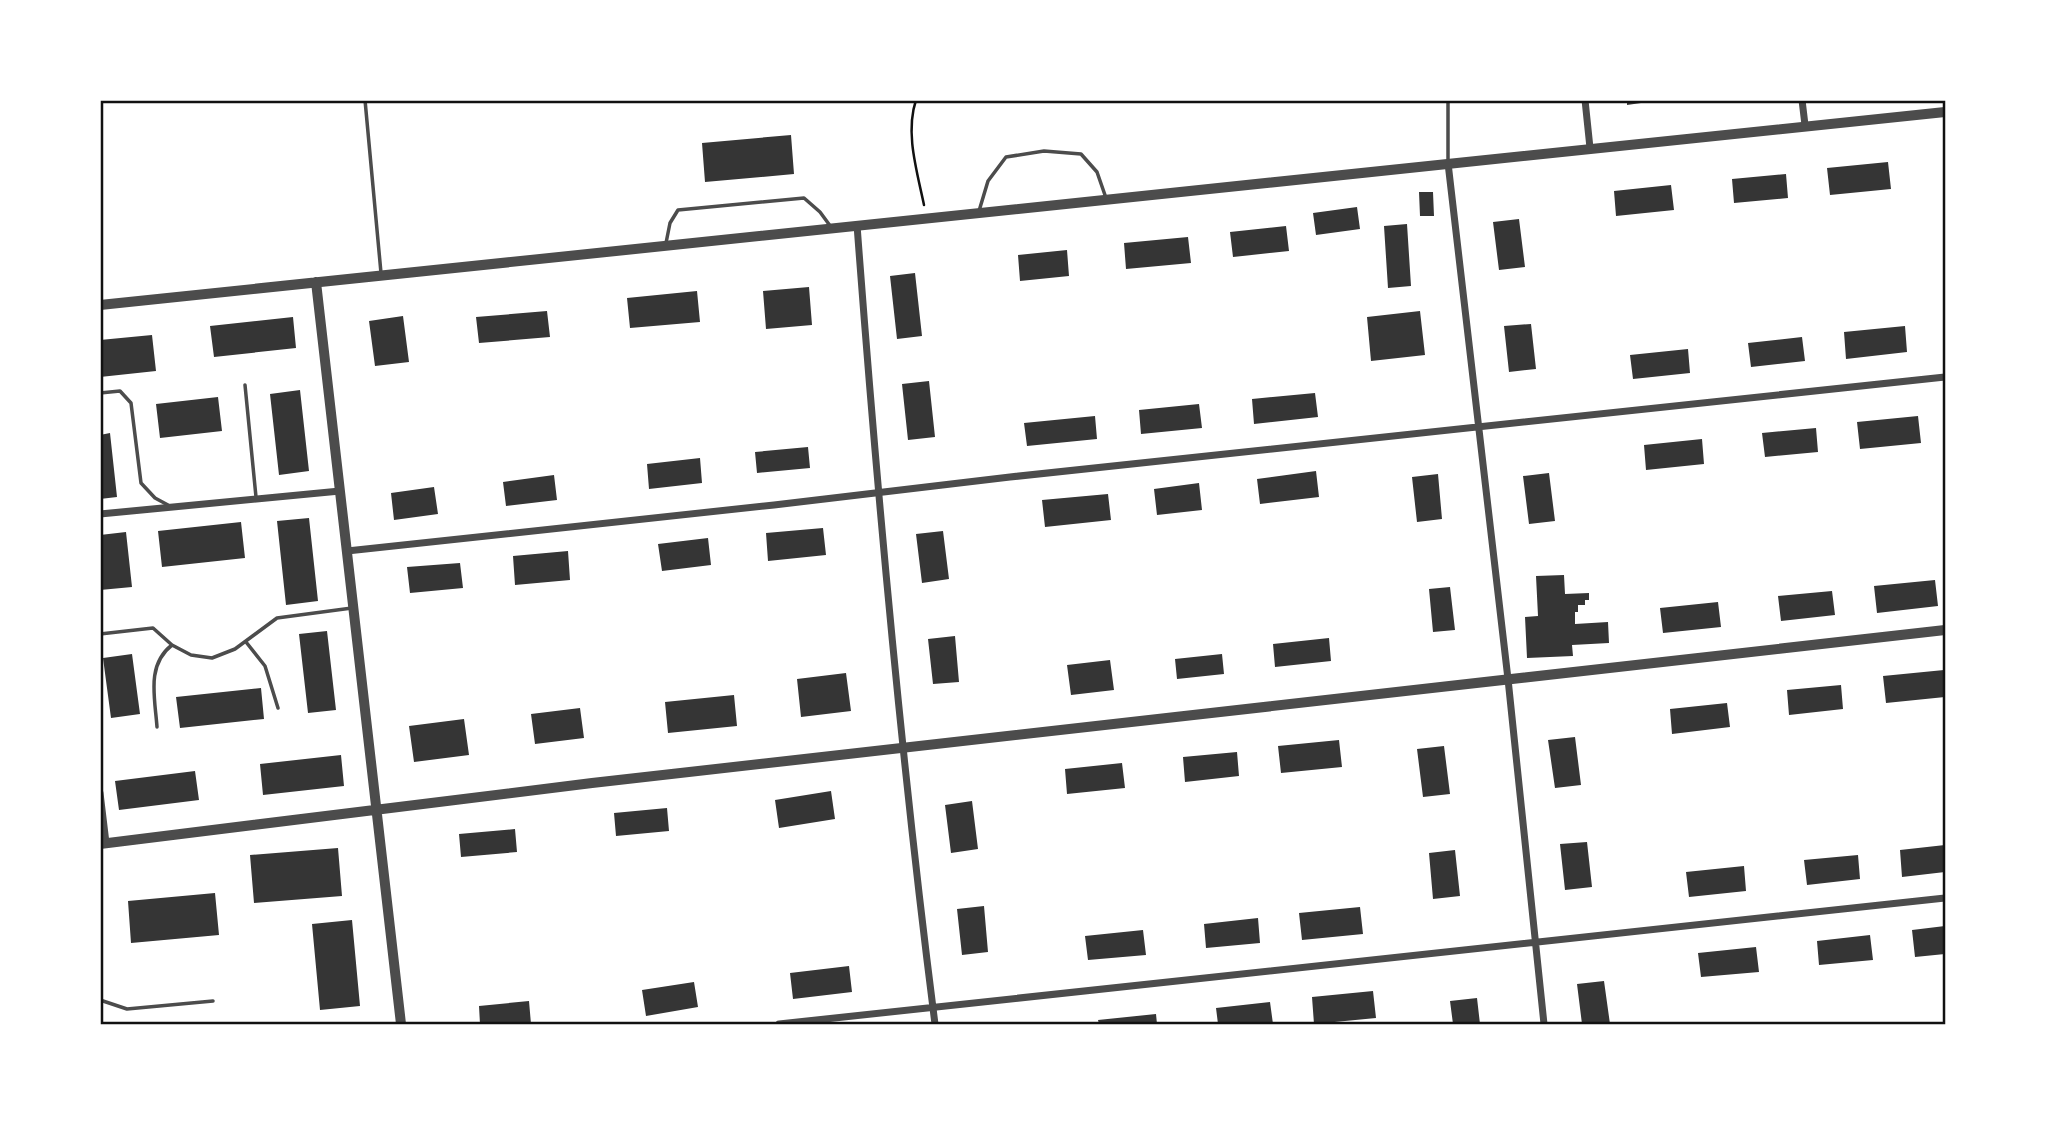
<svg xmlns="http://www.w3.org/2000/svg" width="2045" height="1124" font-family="'Golos Text',sans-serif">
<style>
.building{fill:#353535}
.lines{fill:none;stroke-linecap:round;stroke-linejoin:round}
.path{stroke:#111;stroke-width:2.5}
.service{stroke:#4c4c4c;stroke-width:3.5}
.minor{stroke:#4c4c4c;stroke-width:7}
.tertiary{stroke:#4c4c4c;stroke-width:10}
.neatline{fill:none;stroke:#111;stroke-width:2.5}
</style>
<rect width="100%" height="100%" fill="#fff"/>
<path class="building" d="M1627,100H1655V101L1627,105Z
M791,135L794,174L705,182L702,143Z
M1888,162L1891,189L1830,195L1827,168Z
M1786,174L1788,198L1734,203L1732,179Z
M1671,185L1674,210L1616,216L1614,191Z
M1419,192H1433L1434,216H1420Z
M1357,207L1360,229L1316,235L1313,213Z
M1519,219L1525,267L1499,270L1493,222Z
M1407,224L1411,286L1388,288L1384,226Z
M1286,226L1289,251L1233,257L1230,232Z
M1188,237L1191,263L1126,269L1124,243Z
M1067,250L1069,276L1020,281L1018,255Z
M915,273L922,336L897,339L890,276Z
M809,287L812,325L766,329L763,291Z
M697,291L700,322L630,328L627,298Z
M547,311L550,337L479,343L476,317Z
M1420,311L1425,355L1371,361L1367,317Z
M403,316L409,362L375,366L369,321Z
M293,317L296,348L214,357L210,326Z
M1531,324L1536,369L1509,372L1504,326Z
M1905,326L1907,352L1846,359L1844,332Z
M152,335L156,371L100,377V340Z
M1802,337L1805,361L1751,367L1748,343Z
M1688,349L1690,373L1633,379L1630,355Z
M929,381L935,437L908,440L902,384Z
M300,390L309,471L279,475L270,394Z
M1315,393L1318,417L1254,424L1252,399Z
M218,397L222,431L160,438L156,404Z
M1199,404L1202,428L1141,434L1139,410Z
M1095,416L1097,439L1027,446L1024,423Z
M1918,416L1921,443L1860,449L1857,422Z
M1816,428L1818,452L1765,457L1762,433Z
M110,433L117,497L100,499V435Z
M1702,439L1704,464L1646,470L1644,445Z
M808,447L810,468L757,473L755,452Z
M700,458L702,483L649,489L647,464Z
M1316,471L1319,497L1260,504L1257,479Z
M1549,473L1555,521L1529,524L1523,476Z
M1438,474L1442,519L1417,522L1412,477Z
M554,475L557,500L506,506L503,482Z
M1199,483L1202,510L1157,515L1154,489Z
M434,487L438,514L394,520L391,493Z
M1108,494L1111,520L1045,527L1042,500Z
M309,518L318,601L286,605L277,521Z
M241,522L245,558L162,567L158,531Z
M823,528L826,555L768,561L766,533Z
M943,531L949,579L922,583L916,534Z
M126,532L132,587L100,590V535Z
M708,538L711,565L662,571L658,544Z
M568,551L570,580L515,585L513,556Z
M460,563L463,588L410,593L407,567Z
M1564,575L1565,594L1589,593V600H1585V605H1578V612H1575V624L1608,622L1609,643L1572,645L1573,656L1527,658L1525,617L1538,616L1536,576Z
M1935,580L1938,606L1877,613L1874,586Z
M1450,587L1455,630L1433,632L1429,589Z
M1832,591L1835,615L1781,621L1778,596Z
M1718,602L1721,627L1663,633L1660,608Z
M327,631L336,710L308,713L299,634Z
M955,636L959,682L933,684L928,639Z
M1329,638L1331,661L1275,667L1273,644Z
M132,654L140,714L111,718L103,658Z
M1222,654L1224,674L1177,679L1175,659Z
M1110,660L1114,690L1071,695L1067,665Z
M1944,670L1945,697L1886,703L1883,676Z
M846,673L851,711L801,717L797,679Z
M1841,685L1843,709L1789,715L1787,690Z
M261,688L264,719L180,728L176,697Z
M734,695L737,726L668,733L665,702Z
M1727,703L1730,727L1672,734L1670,709Z
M580,708L584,738L535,744L531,714Z
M464,719L469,755L414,762L409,726Z
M1575,737L1581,785L1555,788L1548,740Z
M1339,740L1342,767L1281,773L1278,746Z
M1444,746L1450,794L1423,797L1417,749Z
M1237,752L1239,776L1185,782L1183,757Z
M341,755L344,786L263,795L260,764Z
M1122,763L1125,788L1067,794L1065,769Z
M195,771L199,800L119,810L115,781Z
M831,791L835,819L779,828L775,800Z
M972,801L978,849L951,853L945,805Z
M667,808L669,831L616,836L614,813Z
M515,829L517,852L461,857L459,834Z
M1587,842L1592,887L1565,890L1560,844Z
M1945,845V872L1902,877L1900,850Z
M338,848L342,896L254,903L250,855Z
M1455,850L1460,896L1433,899L1429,853Z
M1858,855L1860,879L1807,885L1804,860Z
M1744,866L1746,891L1689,897L1686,872Z
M215,893L219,935L131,943L128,901Z
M984,906L988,952L962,955L957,909Z
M1360,907L1363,934L1302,940L1299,913Z
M1258,918L1260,943L1206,948L1204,924Z
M352,920L360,1006L320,1010L312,924Z
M1945,926V954L1915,957L1912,930Z
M1143,930L1146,955L1088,960L1085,936Z
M1870,935L1873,960L1819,965L1817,941Z
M1756,947L1759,972L1701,977L1698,953Z
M849,966L852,992L793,999L790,973Z
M1604,981L1610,1024H1582L1577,984Z
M694,982L698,1007L646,1016L642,990Z
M1373,991L1376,1018L1314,1024L1312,997Z
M1477,998L1480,1024H1453L1450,1001Z
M529,1001L531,1024H480L479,1006Z
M1270,1002L1273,1024H1218L1216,1008Z
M1156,1014L1157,1024H1099L1098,1020Z"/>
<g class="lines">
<path class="path" d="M916,100C905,133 917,171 924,205"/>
<path class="service" d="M365,100L381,273
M1448,100V161
M979,211L988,181L1006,157L1044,151L1081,154L1097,172L1106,198
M666,243L670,223L678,210L804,198L820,212L831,227
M245,385L256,497
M100,393L120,391L131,403L141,483L155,498L168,505
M100,634L153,628L172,645L191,655L212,658L235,649L277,618L352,608
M246,642L265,666L278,708
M157,727C155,698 146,665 172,645
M100,1000L127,1009L213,1001"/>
<path class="minor" d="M1585,100L1590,148
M1802,100L1805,125
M1448,163L1508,679L1544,1024
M857,225C877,492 901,759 935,1024
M100,514L340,491
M347,551L774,505L1010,477L1945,377
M100,793L106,843
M779,1024L1945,898"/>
<path class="tertiary" d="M316,282L401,1024
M100,305L1945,112
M100,844L592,783L1945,630"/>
</g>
<rect width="2045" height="1124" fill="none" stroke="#ffffff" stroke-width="203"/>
<rect x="102" y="102" width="1842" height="921" class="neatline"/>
</svg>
